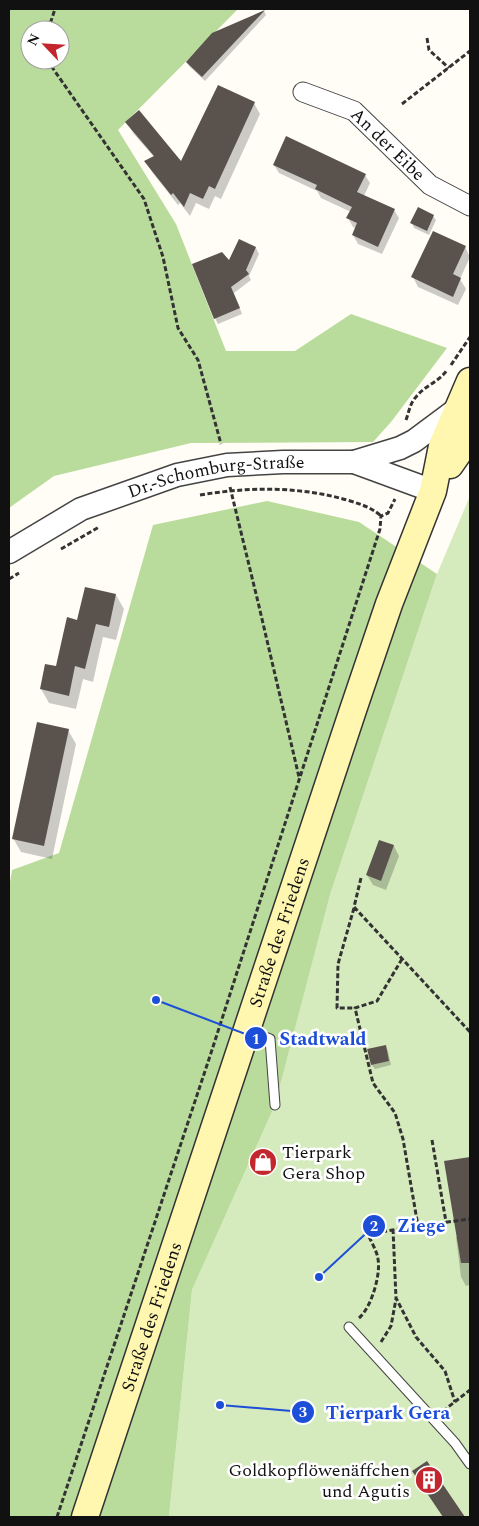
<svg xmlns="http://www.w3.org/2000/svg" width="479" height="1526" font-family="Spectral,serif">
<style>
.green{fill:#d5ebbd}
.forest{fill:#b9dc9c;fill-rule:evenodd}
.shadow{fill:#0003}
.building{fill:#5a524d}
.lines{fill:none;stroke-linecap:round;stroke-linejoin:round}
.service-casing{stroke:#444;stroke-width:11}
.minor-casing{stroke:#444;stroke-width:21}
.tertiary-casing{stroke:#444;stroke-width:25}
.secondary-casing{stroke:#333;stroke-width:29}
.path{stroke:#333;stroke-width:3;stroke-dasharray:5 2.5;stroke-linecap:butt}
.service{stroke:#fff;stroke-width:9}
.minor{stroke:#fff;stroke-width:19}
.tertiary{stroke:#fff;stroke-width:22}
.secondary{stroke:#fff6b0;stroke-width:26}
.labels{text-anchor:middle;stroke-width:5;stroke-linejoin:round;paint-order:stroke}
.street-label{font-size:18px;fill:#111;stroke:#fff}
.poi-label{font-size:18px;fill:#111;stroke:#fff;text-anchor:start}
.leader{fill:none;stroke:#1d4ed8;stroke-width:2}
.callout-dot{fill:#1d4ed8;stroke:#fff;stroke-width:2}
.mark-label{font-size:15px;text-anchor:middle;font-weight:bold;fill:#fff}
.callout-label{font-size:19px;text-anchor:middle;font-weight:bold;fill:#1d4ed8;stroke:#fff;stroke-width:5;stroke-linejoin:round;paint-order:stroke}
</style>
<rect width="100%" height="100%" fill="#fffdf5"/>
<path class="green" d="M470,496V1517H169L192,1290L275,1105L330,895L437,574Z"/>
<path class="forest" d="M9,9H238L118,130L176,224L226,351H295L351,314L447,348L391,422L373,442L191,443L54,476L9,508ZM30,30H60V60H30Z
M267,501L359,522L437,574L330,895L275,1105L192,1290L169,1517H9V888L12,870L59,853L153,525Z"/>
<path class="shadow" d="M264,11L266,15L205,81L190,67L187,63L213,34Z
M254,103L260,114L221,199L215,196L209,209L196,203L190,216L180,203L178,205L152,172L146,162L154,157L133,133L127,122L182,163Z
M274,165L365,175L370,183L364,196L394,210L399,218L382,254L358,244L353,235L356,228L353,227L348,218L351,212L321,198L317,191L279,173Z
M433,216L436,220L429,235L414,228L412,223Z
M239,240L256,248L259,254L249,276L251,280L234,293L242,314L218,324L215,318L229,262Z
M465,247L470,257L460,279L466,289L458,305L418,287L413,277Z
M116,595L124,609L116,640L103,637L93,682L83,679L76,709L49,703L41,689L57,668L78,621Z
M68,730L76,744L52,859L21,852L13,838Z
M379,841L394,846L399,856L386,890L373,885L367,875Z
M385,1046L388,1051L391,1065L375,1069L372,1065L369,1050Z
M470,1159V1285L466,1286L461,1277L456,1237H458L446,1162Z"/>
<path class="building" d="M265,10L202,77L186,62L212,33Z
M218,85L255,102L215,189L209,186L203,199L190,193L184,207L173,193L171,195L144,161L154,156L125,122L139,110L181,161Z
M286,136L366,174L357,192L395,209L378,247L352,235L357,223L346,218L352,207L315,189L317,185L273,165Z
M418,207L434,215L427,231L410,223Z
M433,231L466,246L453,274L461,278L453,297L411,277Z
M239,239L256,247L246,270L249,274L231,287L240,308L214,319L192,264L222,252L229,260Z
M85,587L116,594L109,627L96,624L85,669L75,666L69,696L40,689L45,664L56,666L67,617L77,620Z
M37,722L69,729L44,846L12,839Z
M379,840L394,845L381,881L366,875Z
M386,1045L389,1061L371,1065L367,1049Z
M470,1157V1263H461L444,1161Z
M427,1461L465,1517H443L412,1471Z"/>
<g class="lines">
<defs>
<path id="service" d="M249,1031L270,1039L275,1105
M349,1327L455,1443L470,1464"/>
<g id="minor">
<path id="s1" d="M303,92L354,111L430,185L470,206"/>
</g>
<g id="tertiary">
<path d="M354,462L400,448L414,441L457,409"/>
<path id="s2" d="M9,552L81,509L177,475L227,465L283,462H354L433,491"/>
</g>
<g id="secondary">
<path d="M450,465L459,452L470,426"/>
<path id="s3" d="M85,1517L353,710L389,604L433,491L442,446L470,381"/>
</g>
</defs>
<use href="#service" class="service-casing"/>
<use href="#minor" class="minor-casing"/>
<use href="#tertiary" class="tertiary-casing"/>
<use href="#secondary" class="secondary-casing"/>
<path class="path" d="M48,30L55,9
M427,38L429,50L449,68
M47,60L144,199L163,257L178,328L198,360L221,444
M402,104L470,51
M451,365L470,337
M406,420C409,412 410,403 416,397C424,386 439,382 447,370
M230,487L258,602L299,777
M200,495C249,487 298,486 347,500C360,504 371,507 381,516
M61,549L99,527
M9,579L19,573
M361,878L354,907L470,1032
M354,908L338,964L337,1008H355
M402,959L377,1001L355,1008L373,1083L395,1113L403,1139L418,1226L470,1219
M432,1140L446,1222
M393,1229L396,1298L416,1337L445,1371L455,1402
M359,1318C371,1308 381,1275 378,1259C377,1251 371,1242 368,1234L418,1226
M381,1342L391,1326L396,1299
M443,1411L470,1390
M57,1517L211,1053L380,529L381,516L388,513L395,499"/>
<use href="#service" class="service"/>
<use href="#minor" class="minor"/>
<use href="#tertiary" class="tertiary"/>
<use href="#secondary" class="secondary"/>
</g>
<defs>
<symbol id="shop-disc" viewBox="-11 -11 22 22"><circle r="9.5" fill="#c4262e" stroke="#fff"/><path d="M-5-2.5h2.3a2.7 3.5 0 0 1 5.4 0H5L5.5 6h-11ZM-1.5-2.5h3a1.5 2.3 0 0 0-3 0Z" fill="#fff"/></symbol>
<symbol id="building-disc" viewBox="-11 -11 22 22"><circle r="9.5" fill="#c4262e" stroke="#fff"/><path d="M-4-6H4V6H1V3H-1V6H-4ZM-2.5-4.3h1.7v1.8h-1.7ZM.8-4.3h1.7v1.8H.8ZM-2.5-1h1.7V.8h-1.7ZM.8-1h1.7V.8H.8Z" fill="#fff"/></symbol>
</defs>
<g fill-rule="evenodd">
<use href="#shop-disc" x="247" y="1146" width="32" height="32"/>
<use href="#building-disc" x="413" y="1464" width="32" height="32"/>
</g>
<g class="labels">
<g class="street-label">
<text dy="6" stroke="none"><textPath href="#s1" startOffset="102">An der Eibe</textPath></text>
<text dy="6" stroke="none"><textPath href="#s2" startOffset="224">Dr.-Schomburg-Straße</textPath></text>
<text dy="6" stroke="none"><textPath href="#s3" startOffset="616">Straße des Friedens</textPath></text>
<text dy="6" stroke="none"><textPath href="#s3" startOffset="211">Straße des Friedens</textPath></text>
</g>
<g class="poi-label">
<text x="282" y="1158">Tierpark<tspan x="282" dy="21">Gera Shop</tspan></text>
<text x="410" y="1476" text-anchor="end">Goldkopflöwenäffchen<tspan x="410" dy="21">und Agutis</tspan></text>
</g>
</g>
<path class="leader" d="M156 1000L256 1038M319 1277L374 1226M220 1405L303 1412"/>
<g class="callout-dot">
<circle cx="156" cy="1000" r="5"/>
<circle cx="319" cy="1277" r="5"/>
<circle cx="220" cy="1405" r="5"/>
<circle cx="256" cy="1038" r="12"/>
<circle cx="374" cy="1226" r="12"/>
<circle cx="303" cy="1412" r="12"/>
</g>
<g class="mark-label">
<text x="256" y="1044">1</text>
<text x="374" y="1231">2</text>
<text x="303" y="1417">3</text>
</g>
<g class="callout-label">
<text x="323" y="1045">Stadtwald</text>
<text x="421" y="1232">Ziege</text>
<text x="388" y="1419">Tierpark Gera</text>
</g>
<rect width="479" height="1526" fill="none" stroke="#111111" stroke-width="20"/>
<g transform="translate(45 45) rotate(295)"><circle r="24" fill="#ffffff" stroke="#a0a0a0"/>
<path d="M0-4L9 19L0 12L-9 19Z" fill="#c4262e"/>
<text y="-8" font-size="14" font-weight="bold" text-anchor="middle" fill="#111111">N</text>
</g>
</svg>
